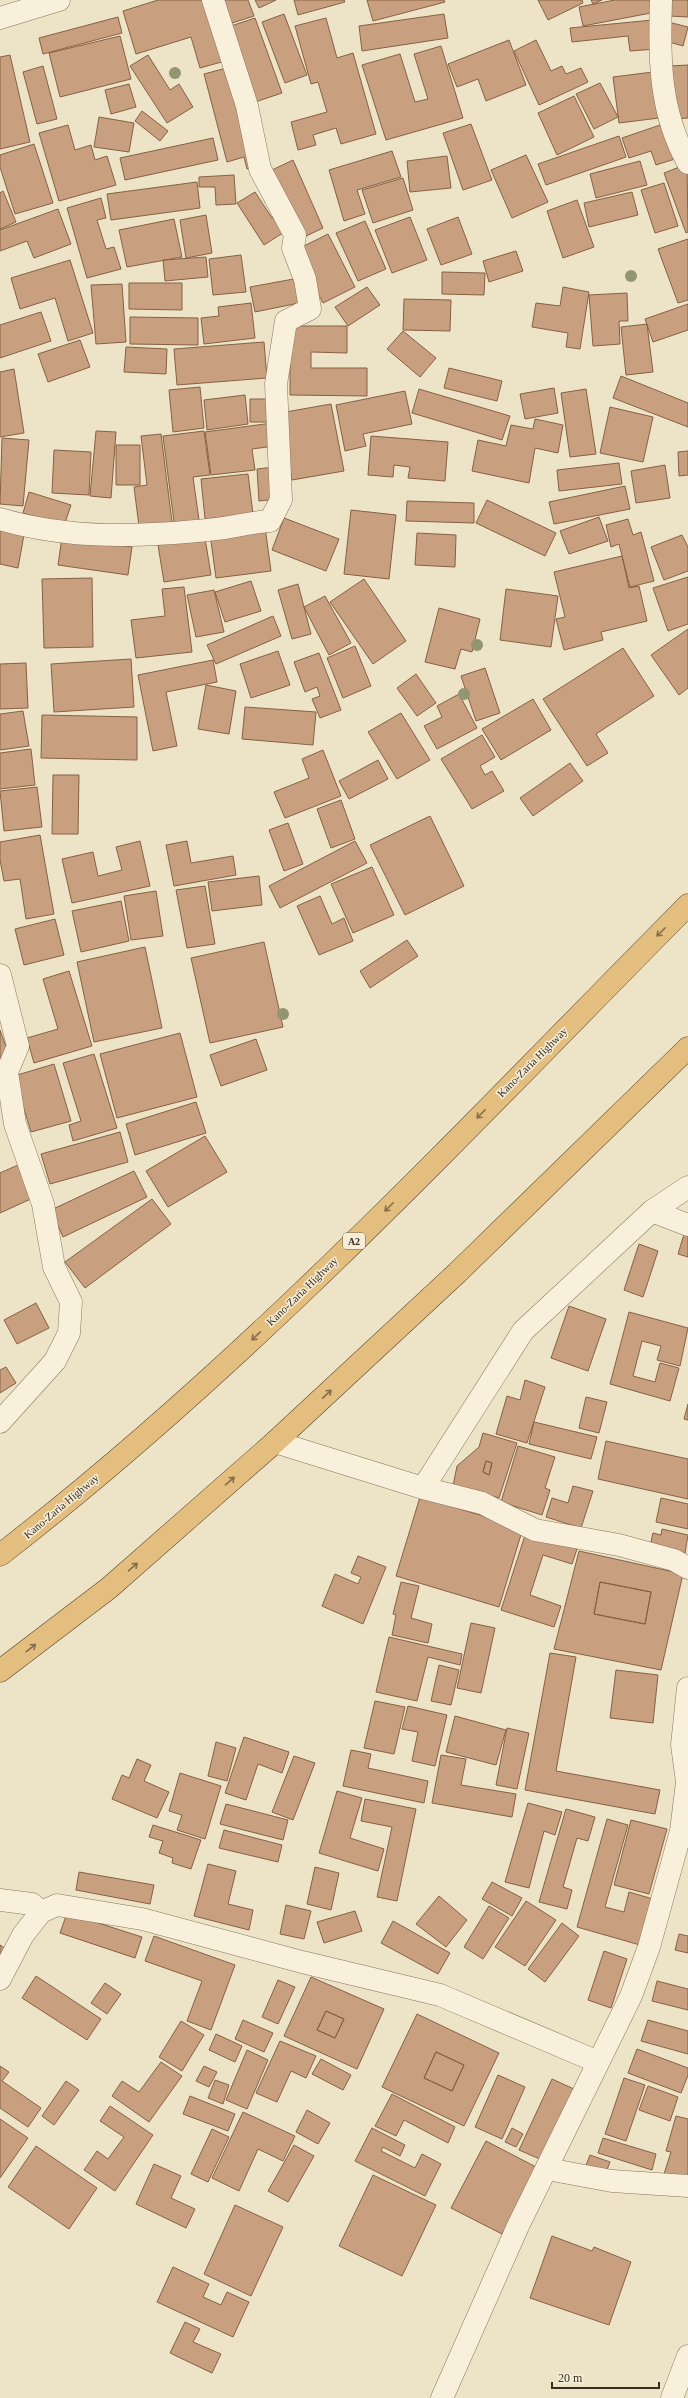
<svg xmlns="http://www.w3.org/2000/svg" width="688" height="2398" font-family="Georgia,serif">
<style>
.building{fill:#c9a07f;stroke:#866044;fill-rule:evenodd}
.lines{fill:none;stroke-linecap:round;stroke-linejoin:round}
.minor-casing{stroke:#88755d;stroke-width:23}
.trunk-casing{stroke:#564331;stroke-width:23}
.minor{stroke:#f8f0db;stroke-width:22}
.trunk{stroke:#e3be7f;stroke-width:22}
.tree{fill:#929570}
.oneway{stroke:#866e4b}
.labels{text-anchor:middle;stroke-width:3;stroke-linejoin:round;paint-order:stroke}
.shield{fill:#f5edd7;stroke:#716757;stroke-width:1}
.shield-label{font-size:10px;font-weight:bold;fill:#392d20}
.street-label{font-size:11px;fill:#392d20;stroke:#f5edd7}
</style>
<rect width="100%" height="100%" fill="#ede3c7"/>
<path class="building" d="M158,0H207L225,61L200,68L191,37L136,54L123,11Z
M217,0H248L254,16L226,25Z
M255,0H276L259,8Z
M294,0H344L345,2L298,15Z
M367,0H444L445,2L373,21Z
M538,0H582L583,3L548,20Z
M591,0H602L593,4Z
M615,0H654L656,12L583,26L579,7Z
M670,0H688V17L669,16Z
M284,14L307,75L285,83L262,22Z
M444,14L448,38L362,51L359,26Z
M118,17L122,33L43,54L39,38Z
M255,18L282,93L252,103L225,28Z
M326,18L337,58L353,53L376,134L341,144L336,128L313,135L316,145L298,150L291,122L327,112L318,82L311,84L295,26Z
M653,20L656,49L630,51L628,36L572,42L570,28Z
M668,22L688,27L683,46L662,40Z
M120,36L131,79L60,97L49,53Z
M509,40L526,85L486,101L478,79L457,87L448,64Z
M536,40L551,71L562,66L566,74L581,68L588,82L539,105L514,51Z
M441,46L463,118L386,140L362,65L400,54L415,102L428,99L414,54Z
M10,55L30,142L0,149V57Z
M148,55L170,90L179,84L193,107L167,123L130,66Z
M688,65V118L673,119L670,66Z
M43,66L57,119L37,124L23,72Z
M230,67L256,166L247,169L244,157L227,162L204,74Z
M653,72L659,118L619,123L613,77Z
M600,83L618,117L594,129L576,94Z
M129,84L136,107L111,114L105,90Z
M574,96L594,137L557,155L538,113Z
M142,111L168,131L160,141L135,121Z
M99,117L134,123L129,152L94,147Z
M666,123L678,158L656,165L651,151L629,158L622,138Z
M471,124L492,180L463,190L443,133Z
M68,125L75,150L91,145L95,160L107,156L116,185L59,201L39,133Z
M619,136L626,157L546,185L538,164Z
M213,138L218,160L125,180L120,158Z
M34,144L53,203L15,214L0,167V155Z
M392,151L401,177L357,190L365,214L344,221L329,170Z
M526,155L548,202L512,218L491,170Z
M447,156L451,188L410,192L407,161Z
M293,160L323,228L302,238L272,170Z
M640,161L647,185L596,198L590,174Z
M687,164L688,232L686,233L664,173Z
M234,175L236,204L216,205L215,187H199V177Z
M403,178L413,210L373,223L362,190Z
M197,182L200,208L111,220L107,194Z
M664,183L678,226L655,233L641,190Z
M3,191L16,222L0,229V193Z
M255,192L272,218L276,215L286,231L264,245L237,203Z
M632,192L638,215L589,227L584,203Z
M101,198L106,218L97,220L106,249L114,247L121,269L87,278L67,208Z
M577,200L594,247L563,258L547,211Z
M58,209L71,244L34,258L27,241L0,251V230Z
M206,215L212,253L186,258L180,220Z
M410,217L427,260L392,273L375,230Z
M458,217L472,254L441,265L427,229Z
M174,219L182,257L127,267L119,230Z
M365,221L386,269L358,281L336,233Z
M328,234L355,287L323,303L296,250Z
M688,239V300L678,303L658,249Z
M516,251L523,271L489,282L483,261Z
M241,255L246,292L213,295L209,259Z
M206,257L208,277L165,281L163,260Z
M70,260L93,333L68,341L55,298L20,309L11,278Z
M442,272L485,273L484,295L442,294Z
M299,278L304,302L255,312L250,287Z
M129,283H182V310L129,309Z
M122,284L126,342L96,344L91,285Z
M367,287L380,305L348,326L335,307Z
M563,287L589,292L580,349L566,347L568,333L532,327L536,303L560,306Z
M627,293L628,321H619L620,344L593,346L589,295Z
M404,299L451,300L450,331L403,330Z
M251,303L255,338L204,344L201,318L219,316L218,307Z
M688,304V330L653,342L645,319Z
M41,312L51,341L0,358V325Z
M130,317L198,318V345L130,344Z
M647,324L653,372L626,375L621,327Z
M290,326H347V353L311,352V368H367V396L290,395Z
M403,331L436,358L420,377L387,349Z
M80,340L90,367L48,382L38,354Z
M264,342L267,378L177,385L174,349Z
M126,347L167,349L166,374L124,372Z
M449,368L502,381L497,401L444,388Z
M14,369L24,433L0,437V372Z
M621,376L688,403V427L613,398Z
M200,387L204,428L173,432L169,390Z
M554,388L558,413L525,419L520,394Z
M419,389L510,416L502,440L412,413Z
M586,389L596,454L570,457L561,393Z
M405,391L412,424L363,434L366,446L345,451L336,405Z
M245,395L248,424L207,430L204,400Z
M250,399H267L268,422H250Z
M331,404L344,471L292,480L280,413Z
M610,407L653,417L643,462L600,453Z
M535,419L563,425L558,453L535,448L529,483L472,471L478,440L506,446L511,425L533,429Z
M272,423L275,446L252,449L255,470L211,475L205,432Z
M96,431L116,432L111,498L90,496Z
M204,431L210,475L193,477L200,527L175,530L163,436Z
M161,434L173,530L140,534L134,487L147,485L141,436Z
M371,436L448,442L445,481L408,478L410,467L394,465L393,477L368,475Z
M2,438L29,440L23,506L0,504Z
M116,445H140V485H116Z
M54,450L91,452L89,495L52,493Z
M688,451V475L679,476L678,452Z
M619,463L622,484L559,491L557,470Z
M665,465L670,498L636,503L631,471Z
M275,467L278,499L259,501L257,469Z
M248,474L253,514L205,519L201,479Z
M625,486L630,509L554,524L549,502Z
M29,492L71,505L64,526L23,513Z
M487,500L556,533L545,556L476,523Z
M407,501L474,503V523L406,521Z
M351,510L396,515L389,579L344,574Z
M599,517L608,541L569,554L560,531Z
M284,518L339,539L326,571L272,550Z
M628,519L633,535L641,532L654,581L630,587L619,544L611,547L606,525Z
M0,524L25,529L18,568L0,564Z
M265,527L271,571L216,578L210,534Z
M417,533L456,535L455,567L415,565Z
M682,535L688,547V571L664,580L651,547Z
M62,537L132,547L128,575L58,565Z
M205,538L211,575L164,582L158,545Z
M622,556L629,588L639,586L647,621L601,632L603,640L564,650L556,619L565,617L554,572Z
M688,577V624L668,631L653,588Z
M92,578L93,647L44,648L42,579Z
M364,579L406,641L373,664L330,602Z
M251,581L261,611L225,622L215,592Z
M298,584L311,634L292,639L278,590Z
M184,587L192,652L136,658L131,620L165,616L162,589Z
M506,589L558,596L551,647L500,640Z
M214,590L224,632L196,637L187,595Z
M325,596L351,643L329,655L304,607Z
M439,608L480,619L472,652L461,649L455,669L425,662Z
M273,616L281,636L216,664L207,645Z
M688,629V688L679,695L651,655Z
M355,646L371,686L343,698L327,658Z
M623,648L654,696L596,734L608,753L587,766L543,699Z
M278,651L290,685L251,698L240,664Z
M319,653L341,710L320,718L312,699L320,696L317,687L305,692L294,662Z
M131,659L134,707L54,712L51,664Z
M213,660L217,682L166,692L177,746L153,751L138,675Z
M26,663L28,708L0,709V664Z
M485,668L500,713L476,721L461,676Z
M416,674L436,703L417,716L397,688Z
M206,685L236,691L229,734L198,729Z
M459,694L477,728L437,749L424,726L442,717L437,706Z
M533,699L551,730L501,760L482,729Z
M245,707L316,712L313,745L242,739Z
M23,711L29,746L0,750V714Z
M401,713L430,760L397,779L368,732Z
M42,715L137,717V760L41,758Z
M482,735L495,757L480,766L485,775L492,771L504,791L472,809L441,759Z
M31,749L35,785L0,789V753Z
M323,750L341,796L285,818L274,792L309,778L302,759Z
M378,760L388,779L349,799L339,781Z
M570,763L583,781L533,816L520,798Z
M53,775H79L78,834H52Z
M37,787L42,827L4,831L0,791Z
M341,800L355,839L331,848L317,809Z
M430,816L464,886L405,915L370,845Z
M288,823L303,864L284,871L269,830Z
M40,835L54,914L26,919L20,879L4,881L0,860V842Z
M140,841L150,886L72,903L62,859L93,852L98,876L122,870L116,847Z
M187,841L191,863L233,856L236,875L174,886L166,845Z
M355,841L367,863L280,908L269,886Z
M372,867L394,915L353,933L331,884Z
M259,876L262,905L212,911L208,882Z
M205,886L215,944L187,948L176,890Z
M156,891L163,936L131,940L124,896Z
M320,896L332,924L344,918L353,941L319,955L297,906Z
M121,901L129,941L81,952L72,911Z
M55,919L64,955L24,965L15,929Z
M407,940L418,956L370,988L360,971Z
M264,942L283,1027L210,1043L191,958Z
M145,947L162,1028L94,1042L77,962Z
M69,971L92,1046L34,1063L27,1038L58,1029L43,979Z
M0,1030L10,1058L0,1061Z
M180,1033L197,1097L117,1118L100,1054Z
M256,1039L267,1070L221,1086L210,1055Z
M94,1054L117,1128L73,1141L69,1125L81,1121L63,1063Z
M54,1064L71,1121L31,1132L14,1076Z
M196,1102L206,1133L135,1155L126,1124Z
M120,1132L128,1162L50,1184L41,1154Z
M205,1136L227,1172L168,1207L146,1171Z
M18,1165L33,1198L0,1213V1173Z
M134,1171L147,1197L63,1237L51,1210Z
M152,1199L171,1224L85,1288L65,1262Z
M685,1231H688V1257L678,1254Z
M639,1244L658,1251L643,1297L624,1290Z
M36,1303L49,1328L17,1344L4,1320Z
M569,1306L606,1319L588,1371L551,1358Z
M629,1312L688,1328L680,1366L657,1360L661,1346L642,1341L633,1376L655,1382L660,1363L679,1368L670,1401L610,1384Z
M6,1367L16,1383L0,1393V1370Z
M525,1380L545,1387L527,1443L496,1434L507,1396L520,1400Z
M586,1397L607,1402L599,1433L579,1428Z
M688,1404V1420L684,1419Z
M534,1422L597,1437L591,1459L529,1444Z
M483,1433L517,1443L499,1498L453,1486L457,1466L479,1447ZM486,1461L492,1463L489,1475L483,1472Z
M606,1441L688,1459V1499L598,1479Z
M518,1446L555,1457L545,1488L550,1490L542,1515L501,1502Z
M486,1461L492,1463L489,1475L483,1472Z
M573,1486L593,1491L581,1528L546,1517L552,1498L568,1503Z
M420,1497L523,1528L499,1607L396,1576Z
M661,1498L688,1504V1529L656,1522Z
M527,1529L578,1546L572,1564L543,1555L530,1595L561,1606L554,1627L501,1610Z
M662,1529L688,1535L685,1553L650,1546L653,1533L661,1535Z
M579,1551L683,1574L661,1670L554,1649ZM600,1582L651,1592L645,1624L594,1614Z
M358,1556L386,1567L363,1624L322,1606L335,1574L358,1584L361,1577L351,1573Z
M401,1582L419,1586L411,1618L432,1624L428,1643L392,1635L396,1615L393,1614Z
M600,1582L651,1592L645,1624L594,1614Z
M471,1623L495,1628L481,1693L457,1688Z
M389,1637L462,1654L460,1665L428,1657L417,1701L376,1692Z
M550,1653L576,1657L556,1771L660,1790L655,1814L525,1790Z
M439,1665L459,1670L451,1705L431,1701Z
M616,1670L658,1675L653,1723L610,1718Z
M375,1701L405,1707L394,1754L364,1748Z
M408,1706L447,1715L435,1766L412,1761L418,1732L402,1729Z
M455,1716L506,1730L496,1765L446,1752Z
M507,1728L529,1733L517,1789L496,1785Z
M244,1737L289,1752L282,1773L258,1764L246,1800L225,1793Z
M216,1742L236,1748L227,1781L208,1776Z
M351,1750L371,1754L368,1768L428,1781L424,1803L343,1786Z
M441,1755L466,1759L461,1785L516,1794L512,1817L432,1803Z
M294,1756L315,1763L293,1820L272,1812Z
M137,1759L151,1765L144,1781L169,1792L157,1818L112,1799L122,1775L129,1778Z
M180,1773L221,1786L205,1839L177,1830L182,1815L169,1811Z
M337,1791L362,1798L350,1838L384,1849L378,1871L319,1853Z
M365,1799L416,1809L397,1901L377,1897L392,1827L361,1821Z
M528,1803L562,1812L555,1835L544,1831L529,1888L505,1882Z
M226,1804L288,1820L283,1840L220,1824Z
M566,1809L595,1817L588,1841L577,1838L563,1887L572,1890L567,1909L539,1902Z
M607,1819L628,1825L605,1907L624,1912L629,1892L653,1899L640,1945L577,1927Z
M631,1820L667,1829L649,1894L614,1885Z
M153,1825L201,1840L191,1869L172,1863L173,1858L159,1853L163,1841L149,1837Z
M224,1830L282,1845L278,1862L219,1848Z
M208,1864L236,1871L228,1904L253,1910L249,1930L194,1916Z
M315,1867L339,1873L331,1910L307,1904Z
M79,1872L154,1885L150,1904L76,1890Z
M492,1882L522,1898L512,1916L482,1899Z
M439,1896L467,1920L446,1947L416,1924Z
M526,1901L556,1920L525,1966L495,1947Z
M286,1905L311,1911L304,1939L280,1934Z
M489,1906L509,1918L483,1959L464,1947Z
M355,1911L362,1931L324,1943L317,1922Z
M67,1913L142,1937L135,1958L60,1933Z
M393,1921L450,1953L438,1974L381,1943Z
M562,1923L579,1936L545,1982L528,1969Z
M679,1934L688,1936V1953L675,1950Z
M154,1936L235,1965L211,2030L187,2021L202,1981L145,1961Z
M0,1945L8,1950L0,1964Z
M604,1951L627,1959L611,2008L588,2000Z
M36,1976L101,2019L87,2040L22,1998Z
M311,1977L384,2009L357,2069L284,2036ZM326,2011L344,2019L335,2038L317,2030Z
M278,1980L295,1987L278,2024L262,2017Z
M657,1981L688,1989V2010L652,2001Z
M105,1983L121,1994L107,2014L91,2003Z
M326,2011L344,2019L335,2038L317,2030Z
M417,2014L499,2053L464,2126L382,2087ZM436,2052L464,2065L452,2091L424,2078Z
M243,2020L273,2033L264,2052L235,2039Z
M648,2020L688,2031V2054L641,2041Z
M181,2021L204,2035L182,2071L159,2057Z
M216,2034L242,2046L235,2062L209,2050Z
M280,2041L316,2056L306,2078L291,2071L277,2102L256,2093Z
M637,2049L688,2068V2075L681,2093L628,2073Z
M247,2050L268,2060L247,2109L226,2100Z
M436,2052L464,2065L452,2091L424,2078Z
M321,2059L351,2075L343,2090L312,2074Z
M161,2062L182,2076L149,2122L112,2096L122,2081L139,2092Z
M0,2066L9,2072L2,2081L41,2108L28,2127L0,2108Z
M204,2066L217,2072L209,2087L196,2081Z
M498,2075L525,2087L502,2139L475,2127Z
M624,2078L645,2085L626,2141L605,2134Z
M552,2079L574,2089L542,2160L519,2150Z
M215,2080L229,2085L223,2104L208,2098Z
M66,2081L79,2090L54,2125L42,2116Z
M648,2086L678,2097L670,2121L639,2110Z
M392,2094L455,2127L448,2143L404,2120L396,2136L375,2126Z
M190,2096L235,2114L228,2131L183,2114Z
M110,2106L153,2135L115,2191L84,2170L97,2151L108,2159L124,2137L100,2121Z
M307,2110L330,2123L318,2144L296,2132Z
M243,2112L295,2136L283,2161L258,2149L239,2191L212,2178Z
M676,2116L688,2119V2181L664,2174L671,2152L666,2151Z
M0,2119L28,2138L0,2178Z
M372,2128L405,2145L400,2156L383,2147L381,2151L415,2168L422,2154L441,2164L425,2196L355,2161Z
M512,2128L523,2134L516,2147L505,2142Z
M212,2129L229,2137L208,2182L191,2174Z
M603,2138L656,2154L652,2170L598,2153Z
M486,2141L538,2168L502,2234L451,2208Z
M294,2145L314,2156L288,2202L268,2191Z
M36,2146L97,2188L69,2229L8,2187Z
M590,2155L610,2162L605,2175L585,2168Z
M154,2164L181,2176L171,2198L195,2209L186,2228L136,2204Z
M373,2175L436,2205L402,2276L339,2246Z
M235,2205L283,2227L251,2296L204,2274Z
M552,2236L592,2251L594,2247L631,2262L609,2325L530,2298Z
M173,2267L209,2284L203,2297L221,2305L227,2292L249,2302L233,2337L157,2302Z
M185,2322L200,2329L193,2342L221,2354L212,2373L170,2353Z"/>
<g class="lines">
<defs>
<path id="minor" d="M661,0C659,58 659,111 688,163
M0,18L59,0
M0,519C71,540 143,537 216,529C234,527 252,522 270,521L281,500L276,384L286,321L310,309L305,279L293,248L295,235L260,169L247,106L213,0
M0,975L18,1046L7,1072L15,1124L43,1204L54,1267L71,1302L69,1333L55,1361L0,1422
M652,1211L688,1225
M275,1442L423,1488L482,1503L535,1530L619,1545L674,1560L688,1568
M423,1488L523,1331L652,1211L688,1187
M0,1900L32,1904L41,1912
M0,1979L23,1935L41,1912L57,1905L142,1919L302,1962L440,1995L598,2062
M547,2169L612,2181L688,2186
M442,2398L518,2226L631,1996L649,1947L681,1831L687,1782L682,1745L688,1688
M672,2398L688,2356"/>
<path id="trunk" d="M0,1555C250,1362 466,1129 688,905
M0,1671L109,1588L275,1442L457,1273L688,1048"/>
</defs>
<use href="#minor" class="minor-casing"/>
<use href="#trunk" class="trunk-casing"/>
<use href="#minor" class="minor"/>
<use href="#trunk" class="trunk"/>
</g>
<g class="tree">
<circle cx="175" cy="73" r="6"/>
<circle cx="631" cy="276" r="6"/>
<circle cx="477" cy="645" r="6"/>
<circle cx="464" cy="694" r="6"/>
<circle cx="283" cy="1014" r="6"/>
</g>
<defs><path id="oneway-shaft" d="M-6 0H5M1.5-3L5.5 0L1.5 3" fill="none" stroke-width="1.6" stroke-linecap="round" stroke-linejoin="round"/></defs>
<g class="oneway">
<use href="#oneway-shaft" transform="translate(661 932) rotate(135)"/>
<use href="#oneway-shaft" transform="translate(481 1114) rotate(135)"/>
<use href="#oneway-shaft" transform="translate(389 1207) rotate(135)"/>
<use href="#oneway-shaft" transform="translate(256 1336) rotate(136)"/>
<use href="#oneway-shaft" transform="translate(327 1394) rotate(-43)"/>
<use href="#oneway-shaft" transform="translate(230 1481) rotate(-41)"/>
<use href="#oneway-shaft" transform="translate(133 1567) rotate(-41)"/>
<use href="#oneway-shaft" transform="translate(31 1648) rotate(-38)"/>
</g>
<g class="labels">
<rect class="shield" x="343" y="1233" width="22" height="16" rx="3"/>
<g class="shield-label">
<text x="354" y="1245">A2</text>
</g>
<g class="street-label">
<text transform="translate(532 1062) rotate(-45)" y="4">Kano-Zaria Highway</text>
<text transform="translate(302 1291) rotate(-44)" y="4">Kano-Zaria Highway</text>
<text transform="translate(61 1506) rotate(-40)" y="4">Kano-Zaria Highway</text>
</g>
</g>
<path d="M552 2382v6h107v-6" fill="none" stroke="#392d20" stroke-width="2"/>
<text x="558" y="2382" font-size="12" fill="#392d20" stroke="#f5edd7" stroke-width="3" paint-order="stroke">20 m</text>
</svg>
